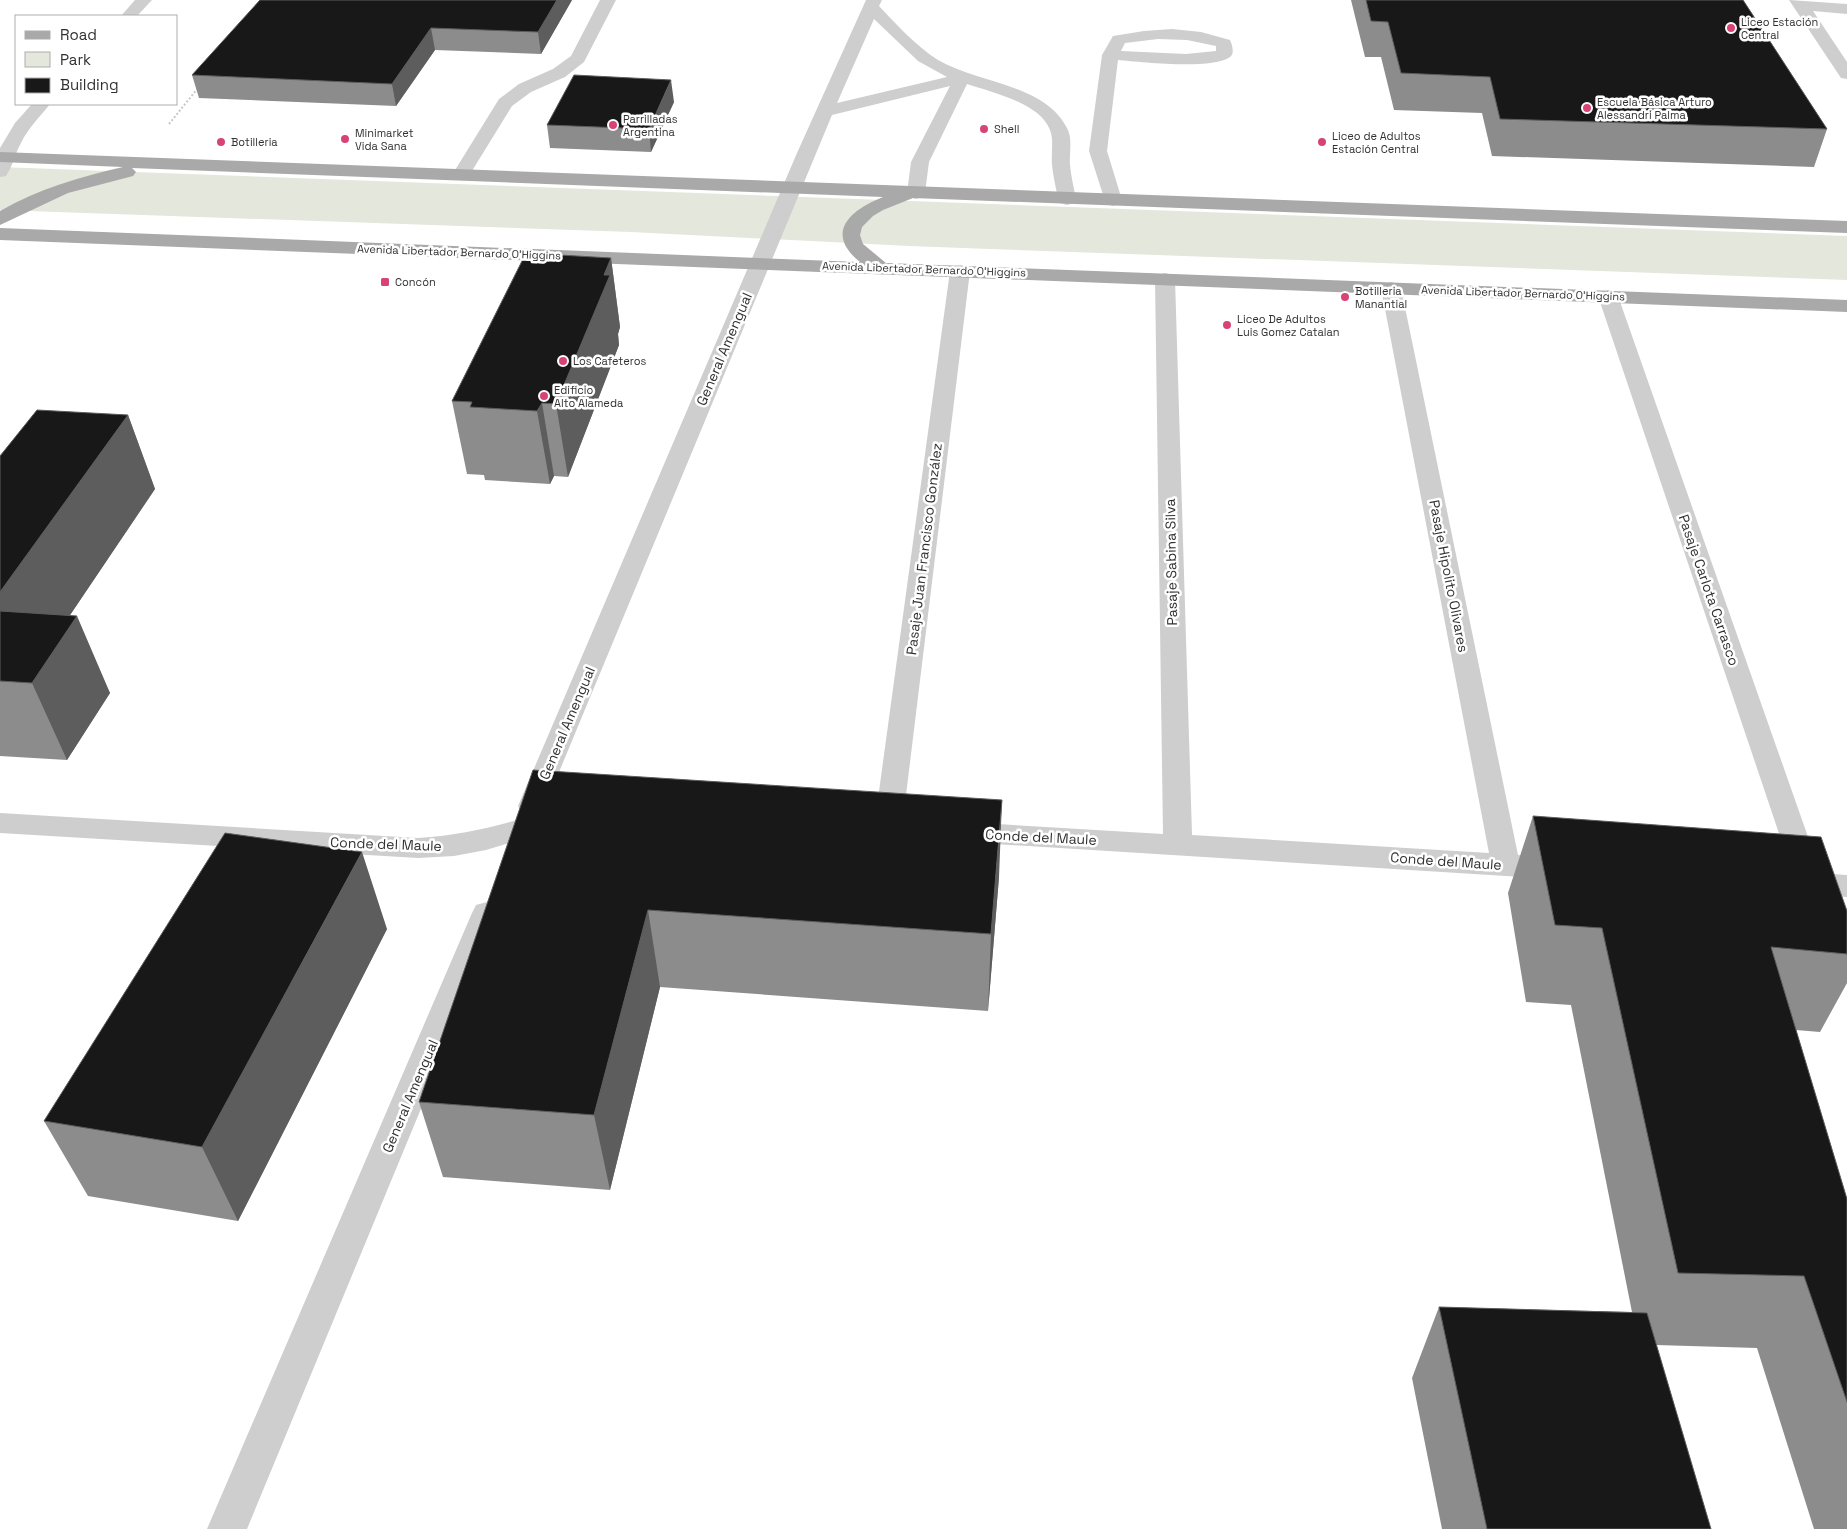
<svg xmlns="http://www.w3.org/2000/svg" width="1847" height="1529" font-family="'Space Grotesk',sans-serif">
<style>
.green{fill:#e4e7db}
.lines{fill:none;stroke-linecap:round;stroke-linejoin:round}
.path{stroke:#c8c8c8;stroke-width:2;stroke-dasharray:2 2;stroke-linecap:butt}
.minor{fill:#cecece;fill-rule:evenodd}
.major{fill:#a9a9a9;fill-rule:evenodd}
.wall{fill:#8c8c8c}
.shaded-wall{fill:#5d5d5d}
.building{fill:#181818;stroke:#5d5d5d}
.poi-dot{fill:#d74474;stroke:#fff;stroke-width:2}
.labels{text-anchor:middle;stroke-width:5;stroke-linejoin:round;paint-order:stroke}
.far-poi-label{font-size:11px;fill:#313131;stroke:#fff;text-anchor:start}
.far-street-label{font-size:11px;fill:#313131;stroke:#fff}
.street-label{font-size:14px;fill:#313131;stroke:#fff}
</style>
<rect width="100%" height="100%" fill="#fff"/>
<path class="green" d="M0,167L1847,236V280L909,246L631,232L0,210Z"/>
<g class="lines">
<path class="path" d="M169,124L198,88"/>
<path class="minor" d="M135,0H152L137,16H121Z
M600,0H616L584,62L565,77L531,92L512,106L467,179L461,180L455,179L452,175L499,99L519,84L553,69L571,56Z
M866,0H882L879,6C897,25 916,46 938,60C977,83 1045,84 1067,128C1073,139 1069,153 1070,165C1071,177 1074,188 1076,199L1074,203L1067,205L1060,203L1058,199C1056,188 1053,176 1052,165C1051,153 1054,140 1050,130C1040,103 991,92 967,84L929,162L925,193L923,197L916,199L909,197L907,193L911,162L950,86L832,115L542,813L548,811L558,814L562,821L558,828L486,850L454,856L418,858L0,833V813L418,838C461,835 490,828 531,816L522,813L518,806L797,153ZM874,19L918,61L947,77L837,103Z
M1789,0L1847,4V14L1813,11L1847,62V79L1841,78Z
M1172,29L1201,32L1230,40C1232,44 1235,54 1230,57C1212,70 1141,62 1118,60L1107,151L1122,200L1120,204L1113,206L1106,204L1089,151L1102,55L1113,36L1144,31ZM1158,39L1187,40L1216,46V51L1186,54L1121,51L1125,43Z
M32,104H50C40,117 28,128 21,143C15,153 13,166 6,176L0,177V148L15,123Z
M960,265L967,267L970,271L902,828L898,835L888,838L878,835L874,828L950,271L953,267Z
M1165,273L1172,275L1175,279L1192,835L1489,853L1381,288L1384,284L1391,282L1398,284L1401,288L1518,855L1554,857L1564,860L1569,868L1564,876L1554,879L963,842L953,839L949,832L953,825L963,822L1163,834L1155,279L1158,275Z
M1608,290L1615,292L1618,296L1820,871L1818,873L1847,875V897L1801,894L1791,891L1786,883L1793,875L1598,296L1601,292Z
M487,902L498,905L502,913L247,1529H207L472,913L476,905Z"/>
<path class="major" d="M0,152L1847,221V233L913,198L883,210L873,216L862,227L860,235L863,244L886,263L1847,300V312L0,240V228L860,262C824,233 850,210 883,197L132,168L136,172L133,176L68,193L0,225V211C38,189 80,177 123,167L0,162Z"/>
</g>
<path class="wall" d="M572,0L541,54L435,50L396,106L199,98L192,75Z
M1351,0H1743L1827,129L1814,167L1492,156L1482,113L1394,110L1381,57H1365Z
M674,102L651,152L550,148L547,125Z
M611,258L620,327L618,334L619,345L568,477L554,476L550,484L485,480L484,475L467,474L452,401Z
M128,415L155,489L70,615L110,693L67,760L0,756V456Z
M533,770L999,877L988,1011L660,987L610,1190L443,1177L419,1102Z
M1533,816L1847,911V983L1820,1032L1796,1030L1847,1199V1529H1814L1757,1348L1656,1345L1711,1529H1442L1412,1378L1439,1307L1632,1312L1571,1005L1526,1002L1508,893Z
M387,929L238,1221L88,1196L44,1121Z"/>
<path class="shaded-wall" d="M557,0H572L541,54L538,32Z
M431,28L435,50L396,106L392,84Z
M671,80L674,102L651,152L649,129Z
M611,258L620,327L618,334L619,345L568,477L556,404L604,275Z
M542,403L554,476L550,484L537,411Z
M128,415L155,489L25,682L0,639V592Z
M77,616L110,693L67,760L32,683Z
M1002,800L999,877L988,1011L991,934Z
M362,852L387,929L238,1221L202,1147Z
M648,910L660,987L610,1190L594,1115Z"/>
<path class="building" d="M260,0H557L538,32L431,28L392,84L192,75Z
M1366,0H1743L1827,129L1500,119L1490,77L1401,73L1388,22L1371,21Z
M574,75L671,80L649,129L547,125Z
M526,253L611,258L604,275H610L556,404L542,403L537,411L470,407L472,402L452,401Z
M37,410L128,415L0,592V456Z
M0,611L77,616L32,683L0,681Z
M533,770L1002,800L991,934L648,910L594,1115L419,1102Z
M1533,816L1821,837L1847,911V954L1771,947L1847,1199V1402L1804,1276L1678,1273L1602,928L1555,925Z
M225,833L362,852L202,1147L44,1121Z
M1439,1307L1647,1313L1711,1529H1487Z"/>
<g class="poi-dot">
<circle cx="1731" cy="28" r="5"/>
<circle cx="1587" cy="108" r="5"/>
<circle cx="613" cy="125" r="5"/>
<circle cx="984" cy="129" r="5"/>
<circle cx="345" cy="139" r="5"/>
<circle cx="221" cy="142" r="5"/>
<circle cx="1322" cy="142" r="5"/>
<rect x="380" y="277" width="10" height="10" rx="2.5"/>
<circle cx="1345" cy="297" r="5"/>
<circle cx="1227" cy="325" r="5"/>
<circle cx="563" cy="361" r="5"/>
<circle cx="544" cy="396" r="5"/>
</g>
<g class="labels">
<g class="far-poi-label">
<text x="1741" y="26">Liceo Estación<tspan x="1741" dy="13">Central</tspan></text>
<text x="1597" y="106">Escuela Básica Arturo<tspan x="1597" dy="13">Alessandri Palma</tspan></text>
<text x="623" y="123">Parrilladas<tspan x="623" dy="13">Argentina</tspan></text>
<text x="994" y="133">Shell</text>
<text x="355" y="137">Minimarket<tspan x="355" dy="13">Vida Sana</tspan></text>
<text x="1332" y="140">Liceo de Adultos<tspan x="1332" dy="13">Estación Central</tspan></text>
<text x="231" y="146">Botilleria</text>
<text x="395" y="286">Concón</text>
<text x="1355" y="295">Botilleria<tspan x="1355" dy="13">Manantial</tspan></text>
<text x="1237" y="323">Liceo De Adultos<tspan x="1237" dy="13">Luis Gomez Catalan</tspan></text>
<text x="573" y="365">Los Cafeteros</text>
<text x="554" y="394">Edificio<tspan x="554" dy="13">Alto Alameda</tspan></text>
</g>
<g class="far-street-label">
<text transform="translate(459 252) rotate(2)" y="4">Avenida Libertador Bernardo O'Higgins</text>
<text transform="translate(924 269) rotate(2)" y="4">Avenida Libertador Bernardo O'Higgins</text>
<text transform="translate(1523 293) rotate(2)" y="4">Avenida Libertador Bernardo O'Higgins</text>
</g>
<g class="street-label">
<text transform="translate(724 349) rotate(-67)" y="5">General Amengual</text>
<text transform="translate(924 549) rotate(-83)" y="5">Pasaje Juan Francisco González</text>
<text transform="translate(1171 562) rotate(-91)" y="5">Pasaje Sabina Silva</text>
<text transform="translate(1449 576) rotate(79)" y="5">Pasaje Hipolito Olivares</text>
<text transform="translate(1709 590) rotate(71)" y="5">Pasaje Carlota Carrasco</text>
<text transform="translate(567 723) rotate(-67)" y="5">General Amengual</text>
<text transform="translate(1041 837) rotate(3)" y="5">Conde del Maule</text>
<text transform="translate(386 844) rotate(2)" y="5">Conde del Maule</text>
<text transform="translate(1446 861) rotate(4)" y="5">Conde del Maule</text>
<text transform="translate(410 1096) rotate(-67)" y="5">General Amengual</text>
</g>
</g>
<rect x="15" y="15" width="162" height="90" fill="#ffffff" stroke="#adadad"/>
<rect x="25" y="31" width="25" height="8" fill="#a9a9a9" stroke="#adadad"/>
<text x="60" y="40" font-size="15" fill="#313131">Road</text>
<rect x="25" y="52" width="25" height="15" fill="#e4e7db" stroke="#adadad"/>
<text x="60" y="65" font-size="15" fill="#313131">Park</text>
<rect x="25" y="78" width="25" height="15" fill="#181818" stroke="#adadad"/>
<text x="60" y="90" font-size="15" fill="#313131">Building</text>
</svg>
